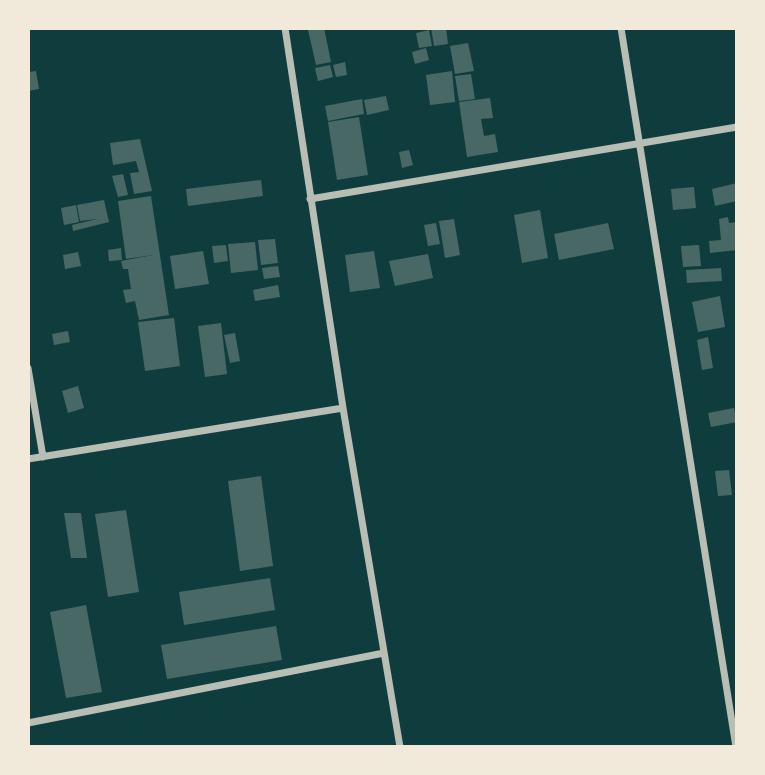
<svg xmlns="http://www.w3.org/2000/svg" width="765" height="775" font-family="Jost,sans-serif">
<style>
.building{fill:#486865}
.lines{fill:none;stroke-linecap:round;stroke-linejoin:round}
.minor{stroke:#b8beb3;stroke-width:7}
</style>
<rect width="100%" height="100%" fill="#0f3d3e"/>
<path class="building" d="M324,28L331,62L316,65L308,30Z
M431,28H446L448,44L434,46Z
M429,30L432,46L419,48L416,33Z
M468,43L474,71L455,74L450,46Z
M426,48L429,60L415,64L412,52Z
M345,62L347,75L336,77L333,65Z
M330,65L333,77L318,81L315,68Z
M36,71L39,89L28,91V72Z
M452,71L455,102L430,105L426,75Z
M471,74L475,99L459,101L455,76Z
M386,96L389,110L367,115L364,100Z
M490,98L493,118L481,119L484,136L495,134L498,152L467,157L459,102Z
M362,99L364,114L328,121L325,106Z
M359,117L368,175L337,180L328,122Z
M140,139L152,191L134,194L130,173L139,172L136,161L113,165L110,143Z
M409,150L413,165L402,168L399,152Z
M123,174L128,195L118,197L112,176Z
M261,180L263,196L188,206L186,189Z
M737,183V201L715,206L712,189Z
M694,187L696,208L673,210L671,189Z
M151,196L169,315L139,320L135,301L126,303L123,290L131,289L128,269H123L121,261L153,255L126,259L118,201Z
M104,200L109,222L73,231L72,225L97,219L80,221L77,205Z
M76,205L79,222L64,225L61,208Z
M540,210L548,258L522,263L514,215Z
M728,217L729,223L737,222V250L710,253L709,241L721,240L719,219Z
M454,219L460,255L445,258L439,221Z
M436,223L440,244L428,246L424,225Z
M608,223L614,249L559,260L554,234Z
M275,239L278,263L261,265L258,240Z
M255,242L258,270L231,273L228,244Z
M226,245L228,261L214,263L212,246Z
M699,245L701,266L683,267L681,246Z
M121,248L122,260L109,261L108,250Z
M203,251L209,284L175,289L170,256Z
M374,251L380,288L350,292L345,255Z
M78,252L81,266L65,269L63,255Z
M428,254L433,278L395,286L389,261Z
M278,266L280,277L264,279L262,268Z
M721,268L722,281L687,283L686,270Z
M278,285L280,297L255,301L253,290Z
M720,296L725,327L698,332L692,302Z
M174,318L180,366L145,371L138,322Z
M221,323L227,374L205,377L198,326Z
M68,331L70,342L54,345L52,334Z
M235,333L240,361L230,363L224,335Z
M708,337L713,368L702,370L697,340Z
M78,386L84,408L68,413L62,391Z
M734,408L737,422L711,427L708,413Z
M729,470L732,495L718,496L715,471Z
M261,476L273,566L240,571L228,481Z
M126,510L139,592L108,597L95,514Z
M64,513H81L87,558H71Z
M270,578L275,610L184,625L179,592Z
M86,605L102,692L66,698L50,612Z
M276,626L282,660L167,679L161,645Z"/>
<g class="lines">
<path class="minor" d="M285,28L343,408L400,747
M621,28L736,747
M310,199L737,127
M28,368L43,457
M28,459L343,408
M28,723L384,653"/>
</g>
<rect width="765" height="775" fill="none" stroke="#f1e9da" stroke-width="60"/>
</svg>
